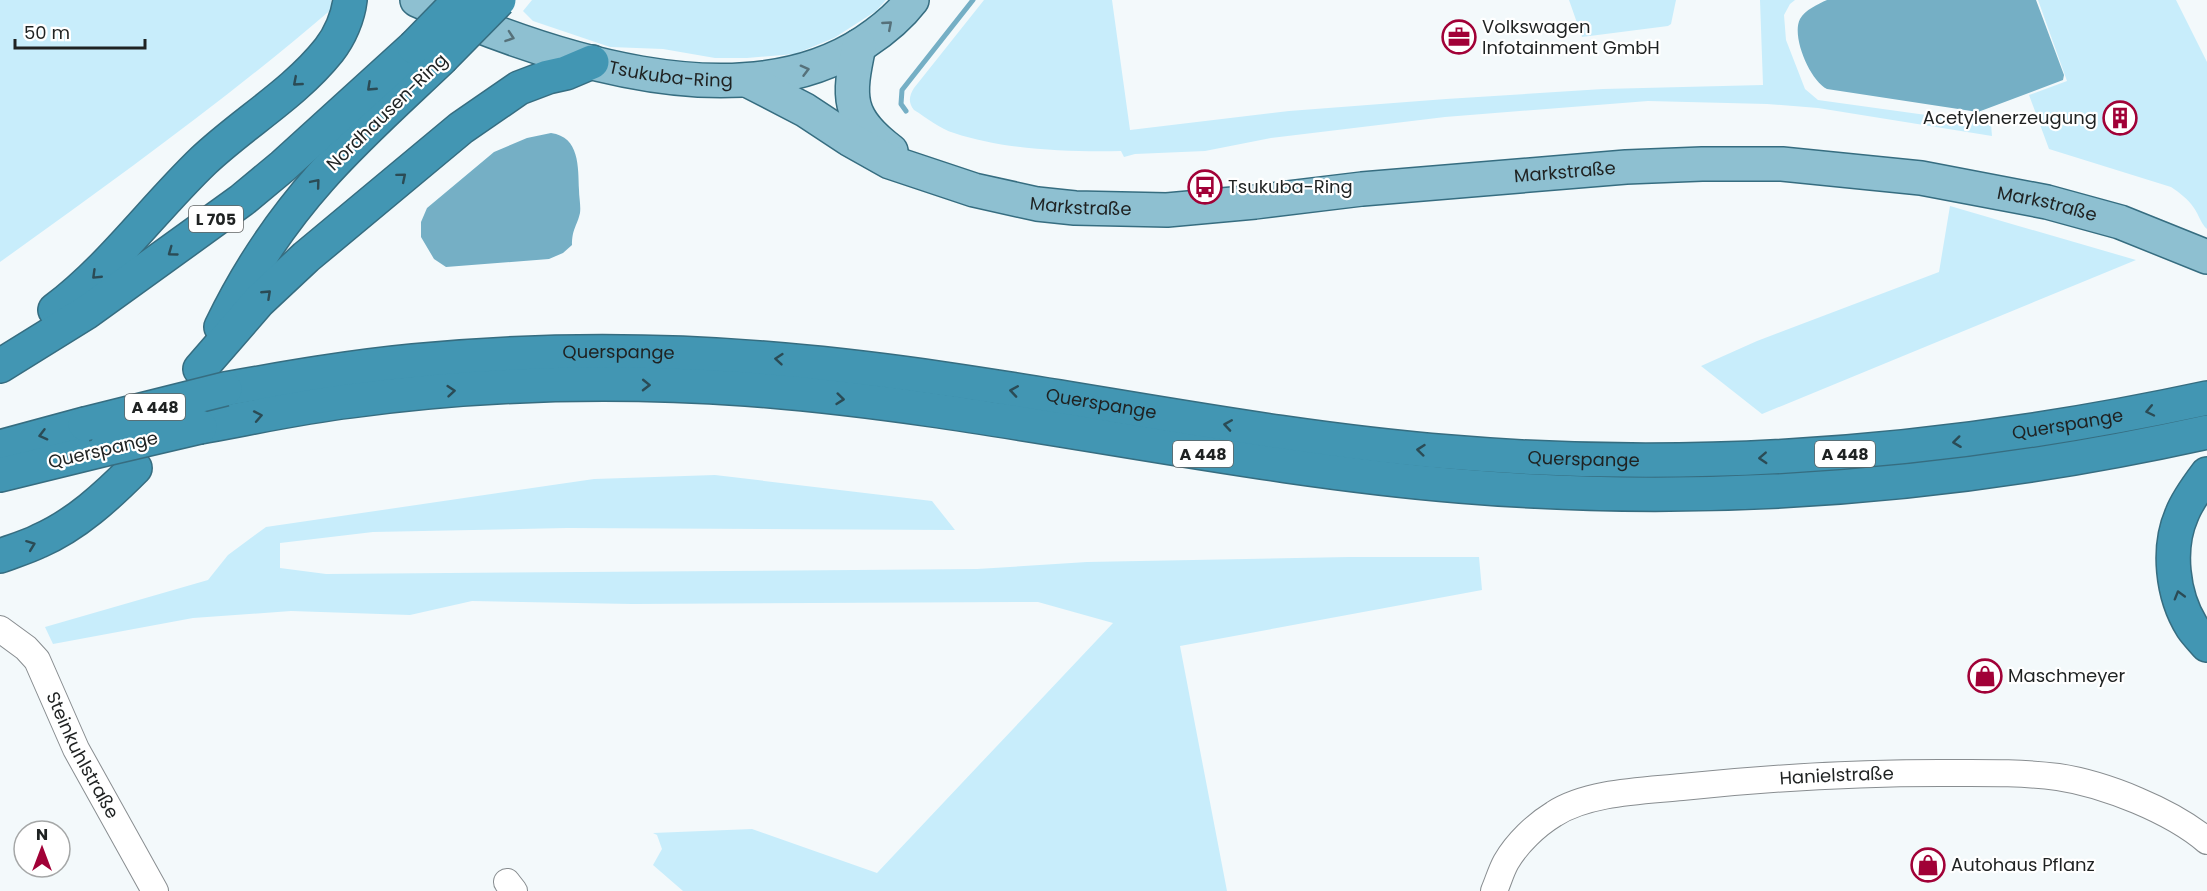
<svg xmlns="http://www.w3.org/2000/svg" width="2207" height="891" font-family="Poppins,sans-serif">
<style>
.green{fill:#c8edfb}
.water{fill:#75afc5}
.lines{fill:none;stroke-linecap:round;stroke-linejoin:round}
.stream{stroke:#75afc5;stroke-width:5}
.minor-casing{stroke:#888d90;stroke-width:28}
.major-casing{stroke:#366d80;stroke-width:36}
.highway-casing{stroke:#366d80;stroke-width:36}
.minor{stroke:#fff;stroke-width:26}
.major{stroke:#8ec0d1;stroke-width:33}
.highway{stroke:#4296b3;stroke-width:33}
.highway-bridge-casing{stroke:#366d80;stroke-width:36;stroke-linecap:butt}
.highway-bridge{stroke:#4296b3;stroke-width:33}
.oneway{stroke:#56717a}
.oneway2{stroke:#2b4b55}
.labels{text-anchor:middle;stroke-width:4.5;stroke-linejoin:round;paint-order:stroke}
.shield{fill:#fff;stroke:#626464;stroke-width:1.5}
.shield-label{font-size:16px;font-weight:bold;fill:#1f2222}
.poi-label{font-size:18px;fill:#1f2222;stroke:#fff;text-anchor:start}
.street-label{font-size:18px;fill:#1f2222;stroke:#fff}
</style>
<rect width="100%" height="100%" fill="#f3f9fb"/>
<path class="green" d="M0,0H331L333,8C227,99 113,181 0,262Z
M532,0H886L876,11L834,38L795,54L747,58H715L663,49L610,47L533,21L523,11Z
M984,0H1112L1130,130L1289,111L1446,99L1603,89L1763,85L1760,0H1795L1790,4L1784,15L1786,40L1805,89L1818,100L1991,124L1992,136L1818,108L1767,104L1648,101L1445,117L1271,138L1205,151L1135,154L1124,157L1121,151C1068,152 1005,150 954,133C940,129 927,118 914,110C908,103 909,96 914,88Z
M1569,0H1676L1671,24L1668,26L1582,37Z
M2038,0H2176L2207,62V229C2201,224 2199,215 2194,208C2188,199 2180,193 2171,187L2049,149L2029,95L2067,81Z
M1950,206L2136,260L1762,414L1701,366L1757,341L1939,272Z
M715,475L932,501L955,530L567,528L373,532L280,543V568L326,574L977,569L1087,562L1349,557H1479L1482,590L1180,646L1227,891H683L653,865L662,849L657,835L653,833L752,829L877,873L1113,623L1038,602L632,604L472,601L410,615L291,611L193,618L53,644L45,627L208,580L228,555L266,527L594,479Z"/>
<path class="water" d="M1827,0H2036L2064,75L2063,80L1978,112L1827,89C1810,81 1791,36 1800,19C1805,10 1818,4 1827,0Z
M551,133C580,137 578,167 579,190C579,197 581,206 580,213C577,226 572,229 572,245L563,253L549,259L446,267L434,259L421,237V222L427,208L494,152L527,138Z"/>
<g class="lines">
<path class="stream" d="M906,111L901,104L902,90L973,0"/>
<defs>
<g id="minor">
<path id="s1" d="M0,629L26,648L37,660L76,749L155,891"/>
<path d="M507,882L514,891"/>
<path id="s2" d="M1494,891C1498,882 1501,871 1506,862C1517,843 1536,825 1554,814C1588,792 1643,791 1682,787C1768,778 1854,773 1940,773C1980,773 2020,772 2058,777C2105,784 2172,811 2207,841"/>
</g>
<g id="major">
<path id="s3" d="M417,0C542,56 739,125 865,42C883,30 899,17 912,0"/>
<path d="M859,46C848,97 846,117 891,151"/>
<path id="s4" d="M747,80L805,110L849,139L890,162L974,190L1037,204L1075,208L1167,210L1255,202L1362,189L1626,167L1702,164H1782L1921,178L2047,202L2120,222L2207,257"/>
</g>
<g id="highway">
<path d="M55,310C111,268 152,210 203,161C243,123 294,94 329,50C340,36 348,17 350,0"/>
<path d="M221,327C247,273 280,223 320,178C357,136 400,98 441,59"/>
<path d="M0,366L87,312L242,200L283,166L414,47"/>
<path d="M200,369L259,301L306,257L461,128L519,88L548,77L566,73L592,62"/>
<path id="s5" d="M225,389C287,378 350,367 413,361C536,349 661,349 784,360C1007,379 1226,434 1450,452C1706,474 1956,452 2207,398"/>
<path d="M200,427C250,418 300,407 350,401C481,383 614,380 746,389C986,407 1220,466 1460,486C1710,507 1963,486 2207,432"/>
<path d="M0,447L85,424"/>
<path d="M2207,474C2198,486 2187,501 2182,514C2167,548 2172,595 2192,627C2196,633 2202,639 2207,645"/>
<path d="M0,475L106,449"/>
<path d="M0,556C13,551 27,547 39,541C76,525 107,496 135,468"/>
</g>
</defs>
<use href="#minor" class="minor-casing"/>
<use href="#major" class="major-casing"/>
<use href="#highway" class="highway-casing"/>
<use href="#minor" class="minor"/>
<use href="#major" class="major"/>
<use href="#highway" class="highway"/>
<defs>
<path id="highway-bridge" d="M414,47L460,0
M441,59L499,0
M85,424L225,389
M106,449L200,427"/>
</defs>
<use href="#highway-bridge" class="highway-bridge-casing"/>
<use href="#highway-bridge" class="highway-bridge"/>
</g>
<defs><path id="oneway-chevron" d="M-2-3.5L2.5 0L-2 3.5" fill="none" stroke-width="1.6" stroke-linecap="round" stroke-linejoin="round" transform="scale(1.5)"/></defs>
<g class="oneway">
<use href="#oneway-chevron" transform="translate(888 25) rotate(-41)"/>
<use href="#oneway-chevron" transform="translate(510 37) rotate(19)"/>
<use href="#oneway-chevron" transform="translate(805 70) rotate(-15)"/>
</g>
<g class="oneway2">
<use href="#oneway-chevron" transform="translate(297 82) rotate(139)"/>
<use href="#oneway-chevron" transform="translate(371 87) rotate(137)"/>
<use href="#oneway-chevron" transform="translate(402 177) rotate(-40)"/>
<use href="#oneway-chevron" transform="translate(316 183) rotate(-50)"/>
<use href="#oneway-chevron" transform="translate(172 252) rotate(144)"/>
<use href="#oneway-chevron" transform="translate(96 275) rotate(136)"/>
<use href="#oneway-chevron" transform="translate(267 294) rotate(-43)"/>
<use href="#oneway-chevron" transform="translate(779 359) rotate(-175)"/>
<use href="#oneway-chevron" transform="translate(646 385) rotate(1)"/>
<use href="#oneway-chevron" transform="translate(451 391) rotate(-5)"/>
<use href="#oneway-chevron" transform="translate(1014 391) rotate(-171)"/>
<use href="#oneway-chevron" transform="translate(840 399) rotate(6)"/>
<use href="#oneway-chevron" transform="translate(2150 411) rotate(168)"/>
<use href="#oneway-chevron" transform="translate(258 416) rotate(-11)"/>
<use href="#oneway-chevron" transform="translate(1228 425) rotate(-171)"/>
<use href="#oneway-chevron" transform="translate(43 435) rotate(165)"/>
<use href="#oneway-chevron" transform="translate(1957 442) rotate(173)"/>
<use href="#oneway-chevron" transform="translate(1421 450) rotate(-174)"/>
<use href="#oneway-chevron" transform="translate(1763 458) rotate(177)"/>
<use href="#oneway-chevron" transform="translate(31 545) rotate(-21)"/>
<use href="#oneway-chevron" transform="translate(2179 595) rotate(-106)"/>
</g>
<defs>
<symbol id="office-ring" viewBox="-11 -11 22 22"><circle r="9.5" fill="#fff" stroke="#a10137" stroke-width="1.5"/><path d="M-6-3h4V-5.5h4V-3h4V5H-6ZM-1-4.5V-3h2v-1.5ZM-6 0V1H6V0Z" fill="#a10137"/></symbol>
<symbol id="building-ring" viewBox="-11 -11 22 22"><circle r="9.5" fill="#fff" stroke="#a10137" stroke-width="1.5"/><path d="M-4-6H4V6H1V3H-1V6H-4ZM-2.5-4.3h1.7v1.8h-1.7ZM.8-4.3h1.7v1.8H.8ZM-2.5-1h1.7V.8h-1.7ZM.8-1h1.7V.8H.8Z" fill="#a10137"/></symbol>
<symbol id="bus-ring" viewBox="-11 -11 22 22"><circle r="9.5" fill="#fff" stroke="#a10137" stroke-width="1.5"/><path d="M-5-6H5V4H4V6H2V4H-2V6H-4V4H-5ZM-3.5-4V0h7V-4ZM-3.5 1.2v1.5H-2V1.2ZM2 1.2v1.5H3.5V1.2Z" fill="#a10137"/></symbol>
<symbol id="shop-ring" viewBox="-11 -11 22 22"><circle r="9.5" fill="#fff" stroke="#a10137" stroke-width="1.5"/><path d="M-5-2.5h2.3a2.7 3.5 0 0 1 5.4 0H5L5.5 6h-11ZM-1.5-2.5h3a1.5 2.3 0 0 0-3 0Z" fill="#a10137"/></symbol>
</defs>
<g fill-rule="evenodd">
<use href="#office-ring" x="1440" y="18" width="38" height="38"/>
<use href="#building-ring" x="2101" y="99" width="38" height="38"/>
<use href="#bus-ring" x="1186" y="168" width="38" height="38"/>
<use href="#shop-ring" x="1966" y="657" width="38" height="38"/>
<use href="#shop-ring" x="1909" y="846" width="38" height="38"/>
</g>
<g class="labels">
<g class="shield">
<rect x="189" y="206" width="54" height="26" rx="4.5"/>
<rect x="125" y="394" width="60" height="26" rx="4.5"/>
<rect x="1173" y="441" width="60" height="26" rx="4.5"/>
<rect x="1815" y="441" width="60" height="26" rx="4.5"/>
</g>
<g class="shield-label">
<text x="216" y="225">L 705</text>
<text x="155" y="413">A 448</text>
<text x="1203" y="460">A 448</text>
<text x="1845" y="460">A 448</text>
</g>
<g class="poi-label">
<text x="1482" y="33">Volkswagen<tspan x="1482" dy="21">Infotainment GmbH</tspan></text>
<text x="2097" y="124" text-anchor="end">Acetylenerzeugung</text>
<text x="1228" y="193">Tsukuba-Ring</text>
<text x="2008" y="682">Maschmeyer</text>
<text x="1951" y="871">Autohaus Pflanz</text>
</g>
<g class="street-label">
<text dy="6" stroke="none"><textPath href="#s3" startOffset="266">Tsukuba-Ring</textPath></text>
<text transform="translate(387 112) rotate(-44)" y="6">Nordhausen-Ring</text>
<text dy="6" stroke="none"><textPath href="#s4" startOffset="848">Markstraße</textPath></text>
<text dy="6" stroke="none"><textPath href="#s4" startOffset="1334">Markstraße</textPath></text>
<text dy="6" stroke="none"><textPath href="#s4" startOffset="362">Markstraße</textPath></text>
<text dy="6" stroke="none"><textPath href="#s5" startOffset="396">Querspange</textPath></text>
<text dy="6" stroke="none"><textPath href="#s5" startOffset="882">Querspange</textPath></text>
<text dy="6" stroke="none"><textPath href="#s5" startOffset="1854">Querspange</textPath></text>
<text transform="translate(103 450) rotate(-13)" y="6">Querspange</text>
<text dy="6" stroke="none"><textPath href="#s5" startOffset="1368">Querspange</textPath></text>
<text dy="6" stroke="none"><textPath href="#s1" startOffset="154">Steinkuhlstraße</textPath></text>
<text dy="6" stroke="none"><textPath href="#s2" startOffset="387">Hanielstraße</textPath></text>
</g>
</g>
<g transform="translate(42 849)"><circle r="28" fill="#ffffff" stroke="#a5a7a7" stroke-width="1.5"/>
<path d="M0-4.5L10 22L0 15L-10 22Z" fill="#a10137"/>
<text y="-9" font-size="16" font-weight="bold" text-anchor="middle" fill="#1f2222">N</text>
</g>
<path d="M15 39v9h130v-9" fill="none" stroke="#1f2222" stroke-width="3"/>
<text x="24" y="39" font-size="18" fill="#1f2222" stroke="#ffffff" stroke-width="4.5" paint-order="stroke">50 m</text>
</svg>
